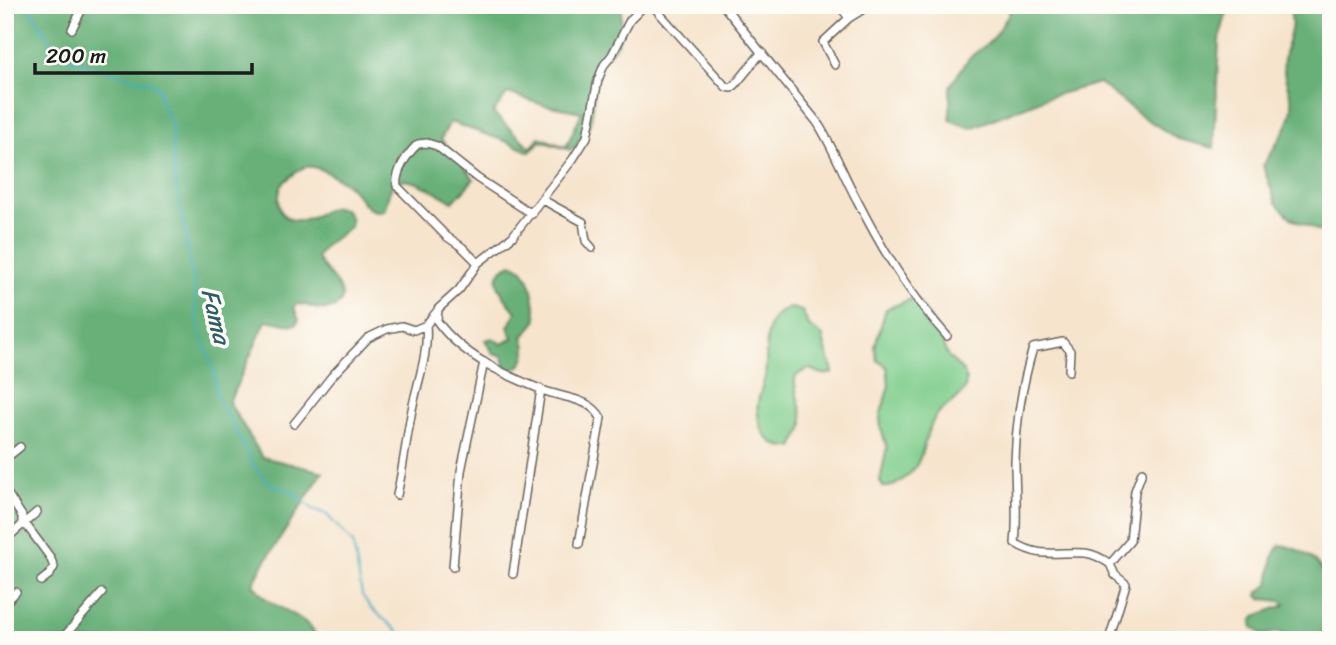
<svg xmlns="http://www.w3.org/2000/svg" width="1336" height="645" font-family="Sriracha,sans-serif">
<style>
.green{fill:#7fcd8c;stroke:#4e7454;stroke-width:2}
.forest{fill:#67b078;stroke:#42664a;stroke-width:2;fill-rule:evenodd}
.lines{fill:none;stroke-linecap:round;stroke-linejoin:round}
.stream{stroke:#42aec0;stroke-width:2}
.street-casing{stroke:#68625a;stroke-width:10}
.street{stroke:#fff;stroke-width:7}
.labels{text-anchor:middle;stroke-width:7;stroke-linejoin:round;paint-order:stroke}
.water-label{font-size:24px;font-style:italic;fill:#2d5e66;stroke:#fdfcf7}
</style>
<rect width="100%" height="100%" fill="#fdfcf7"/>
<filter id="ink" filterUnits="userSpaceOnUse"><feTurbulence type="fractalNoise" baseFrequency=".0143" numOctaves="2"/><feDisplacementMap in="SourceGraphic" scale="14" xChannelSelector="R" yChannelSelector="G"/><feConvolveMatrix kernelMatrix="1 2 1 2 8 2 1 2 1" color-interpolation-filters="sRGB"/></filter>
<filter id="wash" filterUnits="userSpaceOnUse"><feTurbulence type="fractalNoise" baseFrequency=".00686" numOctaves="4" result="noise"/><feDisplacementMap in="SourceGraphic" scale="28" xChannelSelector="R" yChannelSelector="G"/><feGaussianBlur stdDeviation="1.57" result="paint"/><feColorMatrix in="noise" values="0 0 0 0 0 0 0 0 0 0 0 0 0 0 0 0 0 1.4 0 .05"/><feComposite in="paint" operator="in"/></filter>
<g filter="url(#wash)">
<rect width="100%" height="100%" fill="#f6e4cc"/>
<path class="green" d="M911,299L917,300C924,310 932,320 938,331C942,339 943,348 948,356C955,365 966,369 966,381C966,400 944,403 936,416C922,435 926,462 906,477C898,483 894,488 883,487L880,481L887,447L881,429L880,417L889,385L887,367L877,360L875,346L886,309Z
M791,308L802,311L809,326L823,336C824,350 831,360 833,373C813,379 816,359 795,377C793,394 804,409 803,425C802,433 796,440 793,447C788,447 781,447 777,445C762,439 756,418 758,403C759,394 763,386 765,377C769,354 758,315 791,308Z"/>
<path class="forest" d="M5,5H628L622,9C620,17 622,26 621,32C618,49 601,61 592,74C596,100 595,135 570,150L540,141L530,152L508,142L450,122L441,139L474,179L453,202C440,195 405,170 393,185C388,192 387,203 384,211C366,213 364,202 354,191C347,183 316,163 305,167C297,170 288,179 282,184C274,206 281,227 309,218C320,215 326,206 340,208C346,209 348,214 351,219L350,227L325,246L317,257C319,269 364,300 329,309C318,312 307,303 296,304L294,307L299,320L296,324C284,327 276,319 266,321L229,402L262,457L323,472L261,568L253,584C258,590 263,597 269,601C286,612 311,619 318,640H5ZM508,93L540,104L582,112L566,147L539,137L531,148L493,113Z
M1010,5H1234L1226,15L1219,40L1214,148L1178,139L1140,115L1099,83L1048,97L971,128L950,120V86L969,58L992,40L1009,14Z
M1288,5H1331V237L1291,218L1276,203L1263,166C1272,149 1291,127 1292,107C1293,94 1281,77 1284,59C1287,37 1297,28 1288,5Z
M512,264C533,268 534,303 537,320L523,337C530,352 524,371 506,370L503,356L493,353L485,340L493,338L502,344L513,338L508,327L516,312C504,298 483,275 512,264Z
M1280,545C1316,551 1336,578 1331,614C1329,623 1322,631 1319,640H1288L1285,634L1278,632L1263,635L1253,628L1252,623L1255,616L1285,605L1281,601L1262,599L1258,596L1259,592L1269,584L1273,557Z"/>
<g class="lines">
<path class="stream" d="M28,5L59,56L157,85L161,102L172,128L174,175L193,279L198,326L215,374L216,394L256,469L271,485L291,491L313,509L326,514L353,543L362,595L370,607L408,640"/>
</g>
</g>
<g filter="url(#ink)">
<g class="lines">
<defs>
<path id="street" d="M652,5L726,87L731,88L735,85L762,52
M723,5L817,122C833,147 843,174 857,200C884,253 908,292 947,336
M839,5L849,18
M72,29L84,5
M835,65L823,42L849,18L870,5
M543,200L583,222L586,241L592,248
M478,263L462,247L446,236L397,186C395,172 407,154 418,144L427,143L437,146L477,178L532,214
M1069,371L1070,351L1063,342L1033,348C1022,385 1016,423 1015,461C1015,489 1018,516 1015,543C1041,559 1057,551 1085,553C1094,554 1103,559 1110,564L1115,575L1126,584L1109,640
M294,424L332,376L368,338L387,329L402,326L414,330L426,325L438,310
M5,459L20,447
M5,490L22,516V525L37,512
M397,495C403,468 406,442 411,415C416,385 429,356 426,325
M5,540L22,525L27,526L50,557L54,567L50,574L41,581
M579,544L601,418C591,398 563,398 545,391C505,375 462,356 437,321L438,309L459,290L478,263L512,237L573,159L587,137L598,80L604,65L612,55L630,20L645,5
M1110,564L1130,541L1135,491L1142,472
M453,567L461,471L484,362
M513,574L541,389
M5,603L16,592
M61,640L102,593"/>
</defs>
<use href="#street" class="street-casing"/>
<use href="#street" class="street"/>
</g>
</g>
<g class="labels">
<g class="water-label">
<text transform="translate(216 316) rotate(76)" y="8">Fama</text>
</g>
</g>
<rect width="1336" height="645" fill="none" stroke="#fdfcf7" stroke-width="28"/>
<path d="M35 63v10h217v-10" fill="none" stroke="#1c1c1c" stroke-width="3.5"/>
<text x="46" y="63" font-size="21" fill="#1c1c1c" stroke="#fdfcf7" stroke-width="5" paint-order="stroke">200 m</text>
</svg>
